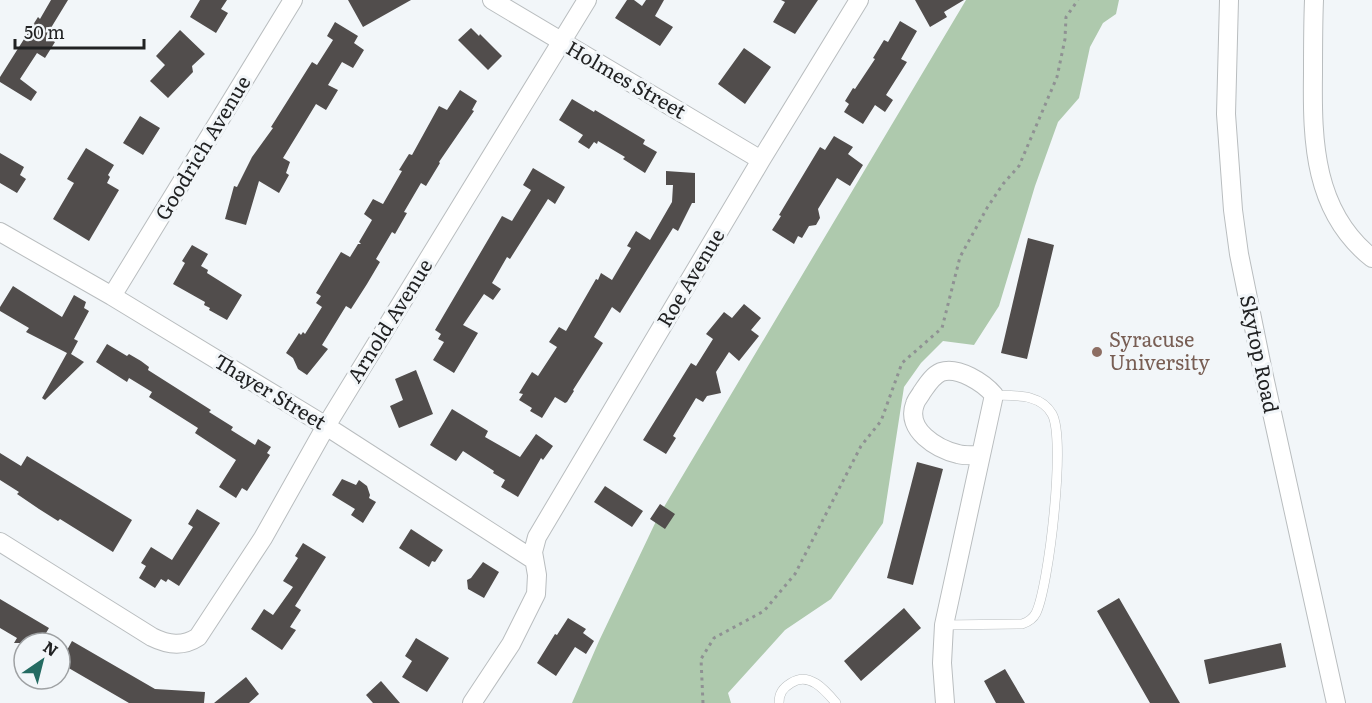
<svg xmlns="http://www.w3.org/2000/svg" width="1372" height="703" font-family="Literata,serif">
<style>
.forest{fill:#aec9ad}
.building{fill:#514d4c}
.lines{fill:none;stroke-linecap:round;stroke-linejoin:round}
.service-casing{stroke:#b9bdbf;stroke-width:10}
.minor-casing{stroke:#b9bdbf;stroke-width:20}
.path{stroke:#8f9193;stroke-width:3;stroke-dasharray:3 4.5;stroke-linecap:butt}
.service{stroke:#fff;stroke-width:9}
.minor{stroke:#fff;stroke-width:18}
.education-dot{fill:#8d6e63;stroke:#f2f6f9;stroke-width:2}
.labels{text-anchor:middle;stroke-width:6;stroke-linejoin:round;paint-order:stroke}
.street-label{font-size:20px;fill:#212223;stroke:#f2f6f9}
.education-label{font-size:20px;fill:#785e54;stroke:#f2f6f9;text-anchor:start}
</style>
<rect width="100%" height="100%" fill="#f2f6f9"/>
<path class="forest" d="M966,0H1119L1116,14L1103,23L1090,47L1079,98L1058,122L1035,186L999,306L974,345L943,341L921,363L904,387L883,523L831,599L785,630L728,693L731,703H572L599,641L658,517Z"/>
<path class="building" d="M51,0H68L46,36L55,42L45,58L37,53L20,79L37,92L31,101L0,82V77L38,17L40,19Z
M200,0H227L221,9L228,13L216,33L190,17Z
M348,0H411L363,27Z
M627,0H634L642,6L646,0H664L655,16L673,27L660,46L615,18Z
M781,0H818L795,34L773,22L785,2Z
M915,0H964L944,12L947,17L930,27Z
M900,21L917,31L901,59L907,62L886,95L893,100L885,112L875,105L863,124L844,112L849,104L845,101L853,88L855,89L875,59L873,58L884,40L888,42Z
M335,22L358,36L354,43L364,50L353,68L342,62L328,85L338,90L326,110L316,104L283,158L290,162L286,173L289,175L279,193L259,181L246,225L225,219L234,186L237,187L252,157L273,128L271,127L312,62L317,65L333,40L327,36Z
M471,28L479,36L480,34L502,56L488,70L458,40Z
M180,30L205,54L192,66L193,72L168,98L150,81L165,65L156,56Z
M744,48L771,67L745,104L718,84Z
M460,90L477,101L472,110L474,111L439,162L440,163L426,186L421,183L404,212L407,213L395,234L392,232L376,259L380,262L367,284L351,309L346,306L322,345L328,349L307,375L298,369L293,358L286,353L299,333L301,335L303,332L305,334L322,307L316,303L321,296L316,293L341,252L350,257L358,244H361L359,242L372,220L364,214L373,199L383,204L402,171L399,170L409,154L412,155L439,106L447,110Z
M572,99L594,112L595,110L645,140L643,144L657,152L645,173L623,159L625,157L598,141L597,144L594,142L589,149L578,142L583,135L559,120Z
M140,116L160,128L143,155L123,143Z
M834,136L853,147L848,154L863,165L850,186L837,178L818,209L820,218L816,225L809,226L802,238L798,236L794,244L772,230L781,216L779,215L820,147L825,150Z
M86,148L114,165L108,175L110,177L107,183L119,190L89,241L53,219L74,183L67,179Z
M0,153L24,167L20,175L26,179L17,193L0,183Z
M533,168L565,187L555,204L548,199L510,259L507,257L492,283L501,289L493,300L484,294L463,325L478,333L454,373L433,360L444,342L438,339L441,334L435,330L502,216L512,221L531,190L523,185Z
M666,171L695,173V203H692L678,231L673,228L620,313L612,307L594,337L603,343L573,390L574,391L567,402L565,403L555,397L542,418L530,411L532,408L519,400L523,394L519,393L532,372L538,376L557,347L549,342L559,327L566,331L596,279L598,280L601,273L612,280L631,248L627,246L636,231L650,240L672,202L673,185H666Z
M1028,238L1054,245L1027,359L1001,353Z
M192,245L208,254L201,266L208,270L207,273L242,295L227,320L209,310L210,308L204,305L205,302L173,284L185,263L182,261Z
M13,286L62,317L74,295L86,302L84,308L89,311L74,339L78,341L71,354L84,362L45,400L42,398L67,353L26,332L29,328L0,311V307Z
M744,304L761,318L751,330L759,336L739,361L729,352L716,372L721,393L707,396L703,402L696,398L673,436L676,438L666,454L643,440L691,363L696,366L713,339L706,334L724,312L732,318Z
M107,344L127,356L129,354L141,361L149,367L148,370L211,410L209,412L233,427L231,430L255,445L258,439L271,447L267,453L270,455L247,491L242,488L236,498L219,487L236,460L195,433L198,428L149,397L152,392L129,378L127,382L96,362Z
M416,370L433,414L399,428L390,406L403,400L395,379Z
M452,409L488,431L485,437L520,457L536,434L553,446L543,460L541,458L518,497L501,487L505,480L493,473L494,471L463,451L456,461L430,445Z
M0,453L21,466L27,456L132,520L113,552L60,519L58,521L39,509L17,494L19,492L0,480Z
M917,462L943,469L913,585L887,578Z
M342,479L356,485L359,480L367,486L370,495L369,498L376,502L363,523L351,515L355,509L332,495Z
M605,486L643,511L632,527L594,502Z
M660,504L675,514L665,529L650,519Z
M197,509L220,523L179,586L168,579L166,582L161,579L155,588L139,578L146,566L141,563L151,547L172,560L193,527L188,524Z
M411,529L443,550L435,562L432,561L429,567L399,548Z
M303,543L326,557L295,606L301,610L290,627L296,630L282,650L251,629L264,609L273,615L293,587L283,581L298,558L295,556Z
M483,562L499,572L484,598L468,589L467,580L471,578Z
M1119,598L1180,703H1150L1097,611Z
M0,599L49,628L40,643H14L17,638L0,628Z
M904,608L921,628L861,681L844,661Z
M568,618L586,629L583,633L594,641L586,654L575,647L556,676L537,663L555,634L557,635Z
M416,638L449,658L427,692L402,677L412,661L405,656Z
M72,641L155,689L205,692L204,703H129L60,663Z
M1281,643L1286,667L1209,684L1204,660Z
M1005,669L1025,703H996L984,681Z
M246,677L259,694L249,703H214Z
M381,681L400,703H373L366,695Z"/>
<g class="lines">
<defs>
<path id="service" d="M944,625L1022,624C1028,622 1033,619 1036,613C1049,586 1066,439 1052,414C1040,393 1014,396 994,395
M779,703C779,693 783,688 791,683C809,671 825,690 836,703"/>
<path id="minor" d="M492,0L761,160
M1229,0L1226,114L1233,210L1239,254L1263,372L1336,703
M1314,0C1313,24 1313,49 1313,74C1312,142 1314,212 1372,258
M0,232L112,296L326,426L534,560
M112,296L293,0
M0,542L152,637C168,645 183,647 198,637L263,538L326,426L587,0
M472,703L511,644L536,594L537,575L533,552L537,537L761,160L859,0
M945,703L942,663L944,625L994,395C984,383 958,366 941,372C932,376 927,385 922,392C920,396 916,400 915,404C905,430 937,449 958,454C965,456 974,455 981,455"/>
</defs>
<use href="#service" class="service-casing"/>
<use href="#minor" class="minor-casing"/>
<path class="path" d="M703,703L701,659L714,638L764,611L795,574L861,446L881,421L902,363L942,328L960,257L987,208L1003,184L1019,166L1057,77L1065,39L1066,17L1078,0"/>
<use href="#service" class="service"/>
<use href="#minor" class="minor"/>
</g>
<circle class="education-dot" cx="1097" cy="352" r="6"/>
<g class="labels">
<g class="street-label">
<text transform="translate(626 80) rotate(30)" y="7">Holmes Street</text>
<text transform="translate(203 148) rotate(-59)" y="7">Goodrich Avenue</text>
<text transform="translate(691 278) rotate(-59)" y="7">Roe Avenue</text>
<text transform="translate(390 321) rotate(-58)" y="7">Arnold Avenue</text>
<text transform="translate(1259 354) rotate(78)" y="7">Skytop Road</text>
<text transform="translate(270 392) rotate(31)" y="7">Thayer Street</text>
</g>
<g class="education-label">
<text x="1109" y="347">Syracuse<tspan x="1109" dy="23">University</tspan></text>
</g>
</g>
<g transform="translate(42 661) rotate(35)"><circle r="28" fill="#f2f6f9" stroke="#9ea1a3" stroke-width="1.5"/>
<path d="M0-4.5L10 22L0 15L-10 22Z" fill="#246b62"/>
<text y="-9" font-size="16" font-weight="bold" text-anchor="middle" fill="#212223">N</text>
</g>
<path d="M15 39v9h129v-9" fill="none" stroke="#212223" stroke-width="3"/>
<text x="24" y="39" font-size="18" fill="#212223" stroke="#f2f6f9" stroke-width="4.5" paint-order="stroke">50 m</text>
</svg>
